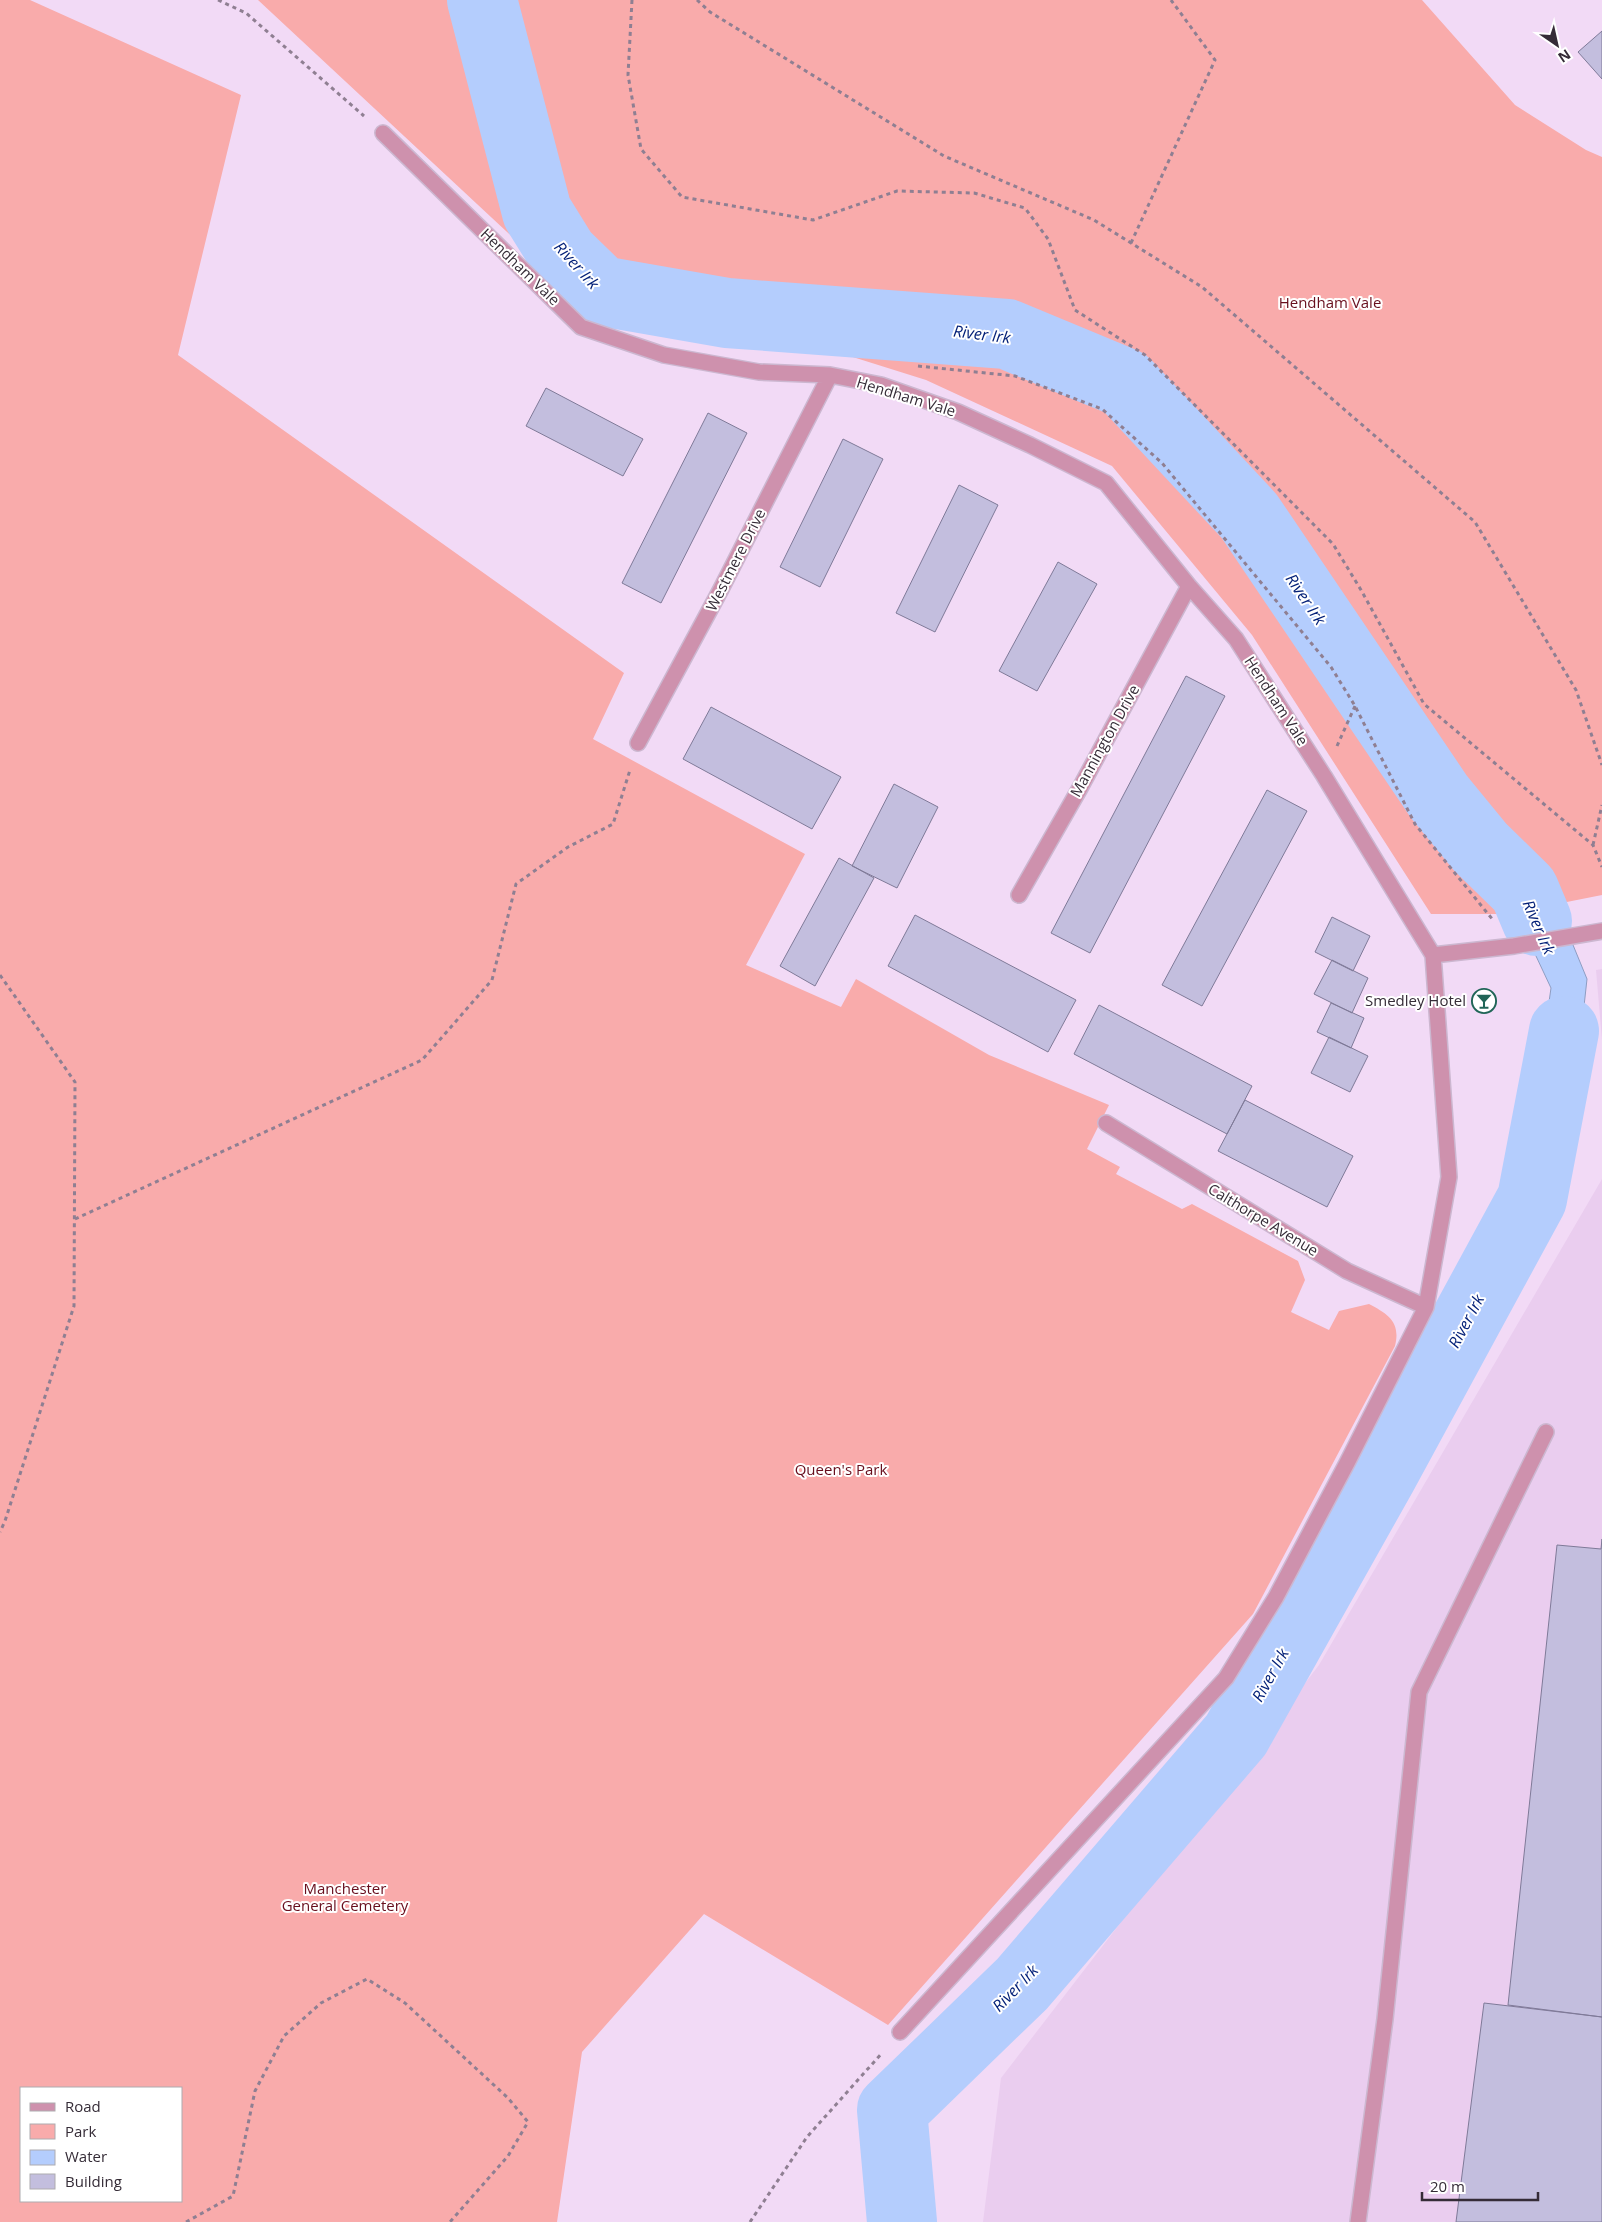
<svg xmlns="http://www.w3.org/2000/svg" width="1602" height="2222" font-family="'Open Sans',sans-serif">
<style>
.built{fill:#eacdef}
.green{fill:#f9abab;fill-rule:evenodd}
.water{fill:#b4cdfd;stroke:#8e9dc2}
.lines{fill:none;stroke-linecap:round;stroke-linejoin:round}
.river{stroke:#b4cdfd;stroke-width:70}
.building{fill:#c3bede;stroke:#7f7a98}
.lane-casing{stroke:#ccb7d0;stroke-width:18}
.street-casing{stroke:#ccb7d0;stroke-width:18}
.path{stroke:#8f7f92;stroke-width:3;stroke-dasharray:4 4;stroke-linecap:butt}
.lane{stroke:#ce91ad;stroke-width:15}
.street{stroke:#ce91ad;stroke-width:15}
.labels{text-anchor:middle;stroke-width:4;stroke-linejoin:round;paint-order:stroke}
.street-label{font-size:15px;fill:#352c37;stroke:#fff}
.park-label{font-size:15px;fill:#680e1d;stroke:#fff}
.poi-label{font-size:15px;fill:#352c37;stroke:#fff;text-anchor:end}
.water-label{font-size:16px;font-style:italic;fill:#021f77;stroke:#fff}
</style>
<rect width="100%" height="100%" fill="#f2daf6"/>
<path class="built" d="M1602,969V1040L1596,970Z
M1602,1179V2222H983L1001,2078L1319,1665Z"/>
<path class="green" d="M0,0H30L241,95L178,355L624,673L593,739L805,854L746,965L841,1007L856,979L989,1055L1109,1105L1087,1149L1120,1167L1116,1174L1182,1209L1192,1204L1298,1261L1305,1280L1291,1312L1329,1330L1339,1311L1369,1304C1388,1314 1401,1322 1395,1346L1253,1614L888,2025L704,1914L582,2052L557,2222H0ZM21,2088H181V2201H21Z
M258,0H1422L1515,105L1586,150L1602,157V895L1506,914H1431L1252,635L1112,466L926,380L534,257Z"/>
<path class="water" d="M1495,838L1536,872L1550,889L1587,979L1570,1134L1537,1124L1543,1044L1551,988L1505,890L1462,854Z"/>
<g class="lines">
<path class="river" d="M482,0L537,212L563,254L601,291L727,313L1007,334L1125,383L1249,516L1439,797L1480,847L1524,890L1537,921
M902,2222L892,2110L1022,1984L1236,1735L1382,1475L1532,1199L1564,1031"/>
</g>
<path class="building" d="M1602,31V79L1578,52Z
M546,388L643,439L623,476L526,426Z
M708,413L747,433L661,603L622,583Z
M843,439L883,459L820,587L780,567Z
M959,485L998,505L935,632L896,613Z
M1058,562L1097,584L1037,691L999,671Z
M1186,676L1225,696L1090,953L1051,933Z
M711,707L841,777L812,829L683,759Z
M894,784L938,807L897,888L852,866Z
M1267,790L1307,811L1202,1006L1162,985Z
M839,858L874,878L815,986L780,966Z
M915,915L1076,1000L1048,1052L888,966Z
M1332,917L1370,936L1353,971L1315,952Z
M1332,960L1368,978L1352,1013L1314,994Z
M1331,1003L1364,1018L1351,1048L1317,1032Z
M1099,1005L1252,1086L1227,1134L1074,1054Z
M1329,1037L1368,1056L1350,1092L1311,1073Z
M1245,1100L1353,1156L1327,1207L1218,1151Z
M1602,1539V2017L1508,2005L1557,1545L1601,1549Z
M1484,2003L1602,2017V2222H1456Z"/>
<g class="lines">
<defs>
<path id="lane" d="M1358,2222L1385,2019L1419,1692L1546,1432"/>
<path id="street" d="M383,133L581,327L664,355L759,372L830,375L881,385L958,412L1030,445L1106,483L1189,586L1236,639L1324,776L1433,955L1449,1177L1426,1307L1347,1463L1276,1597L1226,1678L900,2032
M638,743L721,589L830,375
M1019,895L1080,788L1189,586
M1433,955L1514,946L1602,931
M1106,1123L1347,1271L1426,1307"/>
</defs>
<use href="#lane" class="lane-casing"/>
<use href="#street" class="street-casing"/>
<path class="path" d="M218,0L246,13L364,116
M632,0L628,75L641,149L682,197L813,220L897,191L974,193L1025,208L1048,239L1075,310L1145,355L1333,544L1361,590L1424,704L1593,845L1602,867
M697,0L710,12L944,156L1094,220L1202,287L1475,522L1576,690L1602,765
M1131,243L1215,60L1171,0
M918,366L1015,376L1102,409L1162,463L1331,667L1355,706L1415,824L1493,920
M1337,746L1355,706
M1593,845L1602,805
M0,975L75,1082L74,1306L5,1521L0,1532
M75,1219L422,1060L492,980L516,884L568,847L613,824L630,770
M186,2222L233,2196L255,2091L284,2036L321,2003L367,1979L405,2003L508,2098L528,2122L508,2156L450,2222
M750,2222L807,2137L882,2053"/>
<use href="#lane" class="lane"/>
<use href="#street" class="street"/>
</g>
<defs>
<symbol id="bar-ring" viewBox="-11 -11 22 22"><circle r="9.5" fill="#fff" stroke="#206557" stroke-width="1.5"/><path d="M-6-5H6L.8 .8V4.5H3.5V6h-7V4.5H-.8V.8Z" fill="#206557"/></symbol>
</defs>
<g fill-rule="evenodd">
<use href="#bar-ring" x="1470" y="987" width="28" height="28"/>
</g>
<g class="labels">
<g class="street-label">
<text transform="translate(520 267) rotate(44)" y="5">Hendham Vale</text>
<text transform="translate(906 397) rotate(17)" y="5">Hendham Vale</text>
<text transform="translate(736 560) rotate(-63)" y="5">Westmere Drive</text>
<text transform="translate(1276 701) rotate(57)" y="5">Hendham Vale</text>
<text transform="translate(1105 741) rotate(-61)" y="5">Mannington Drive</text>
<text transform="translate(1263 1220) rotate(31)" y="5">Calthorpe Avenue</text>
</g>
<g class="park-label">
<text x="1330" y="308">Hendham Vale</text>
<text x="841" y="1475">Queen's Park</text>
<text x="345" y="1894">Manchester<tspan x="345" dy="17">General Cemetery</tspan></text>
</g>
<g class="poi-label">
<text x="1466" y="1006">Smedley Hotel</text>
</g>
<g class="water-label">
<text transform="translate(577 265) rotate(48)" y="6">River Irk</text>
<text transform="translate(982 334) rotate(7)" y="6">River Irk</text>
<text transform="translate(1306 599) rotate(56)" y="6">River Irk</text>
<text transform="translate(1539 927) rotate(67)" y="6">River Irk</text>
<text transform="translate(1466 1321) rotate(-62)" y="6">River Irk</text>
<text transform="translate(1270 1675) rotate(-61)" y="6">River Irk</text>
<text transform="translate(1015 1988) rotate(-46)" y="6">River Irk</text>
</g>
</g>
<rect x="20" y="2087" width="162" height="115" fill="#ffffff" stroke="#aeabaf"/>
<rect x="30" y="2103" width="25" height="8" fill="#ce91ad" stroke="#aeabaf"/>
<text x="65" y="2112" font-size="15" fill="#352c37">Road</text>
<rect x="30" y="2124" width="25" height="15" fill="#f9abab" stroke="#aeabaf"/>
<text x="65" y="2137" font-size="15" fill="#352c37">Park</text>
<rect x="30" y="2150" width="25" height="15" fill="#b4cdfd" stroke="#aeabaf"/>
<text x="65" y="2162" font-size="15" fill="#352c37">Water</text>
<rect x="30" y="2174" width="25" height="15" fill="#c3bede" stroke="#aeabaf"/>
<text x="65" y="2187" font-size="15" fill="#352c37">Building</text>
<g transform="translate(1557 45) rotate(146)" stroke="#ffffff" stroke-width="4" paint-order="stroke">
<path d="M0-4L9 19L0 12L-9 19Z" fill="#352c37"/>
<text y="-8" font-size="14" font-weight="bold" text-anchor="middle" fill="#352c37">N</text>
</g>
<path d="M1422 2192v8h116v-8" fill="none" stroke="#352c37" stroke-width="2.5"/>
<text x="1430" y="2192" font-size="15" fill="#352c37" stroke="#ffffff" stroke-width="4" paint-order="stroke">20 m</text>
</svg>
